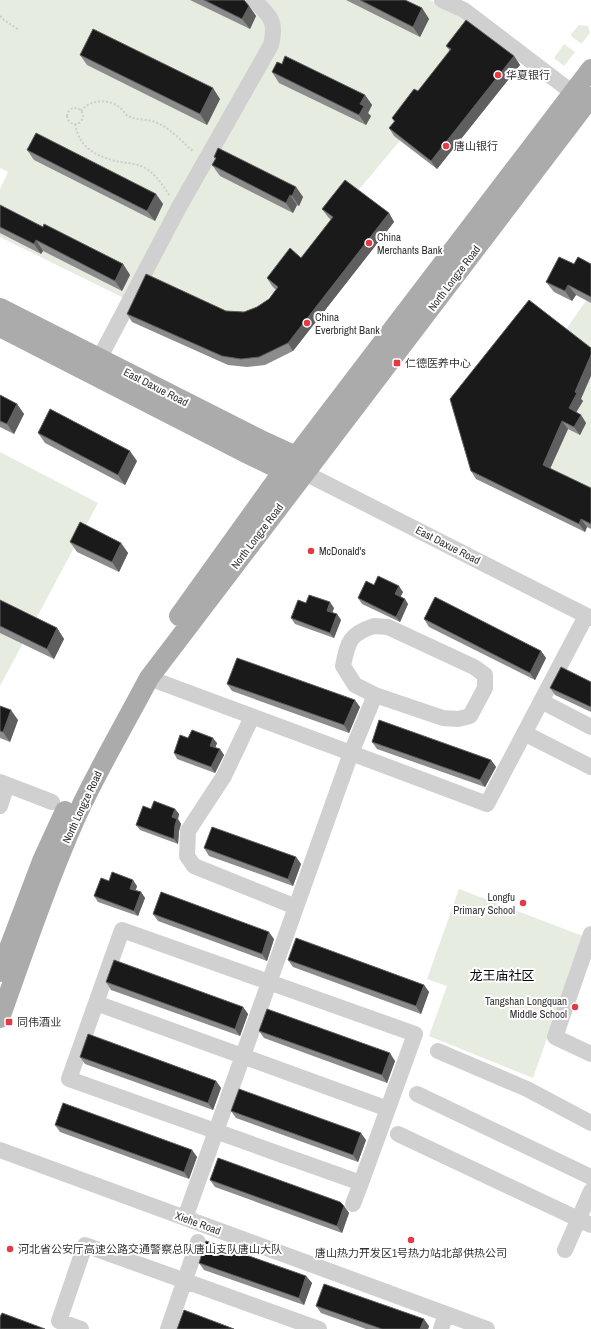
<svg xmlns="http://www.w3.org/2000/svg" width="591" height="1329" font-family="'Archivo Narrow','Noto Sans SC',sans-serif">
<style>
.green{fill:#e6ecdf}
.lines{fill:none;stroke-linecap:round;stroke-linejoin:round}
.path{stroke:#cdcdcd;stroke-width:2;stroke-dasharray:2 2;stroke-linecap:butt}
.minor{stroke:#d0d0d0;stroke-width:16}
.major{stroke:#ababab;stroke-width:20}
.wall{fill:#8c8c8c}
.shaded-wall{fill:#5f5f5f}
.building{fill:#1a1a1a;stroke:#5f5f5f}
.poi-dot{fill:#e63946;stroke:#fff;stroke-width:1.5}
.labels{text-anchor:middle;stroke-width:4;stroke-linejoin:round;paint-order:stroke}
.poi-label{font-size:11px;fill:#333;stroke:#fff;text-anchor:start}
.street-label{font-size:11px;fill:#333;stroke:#fff}
.quarter-label{font-size:13px;fill:#000;stroke:#fff}
</style>
<rect width="100%" height="100%" fill="#fff"/>
<path class="green" d="M0,0H430L463,15L482,43L262,305L223,319L138,305L0,237V189L8,172L0,168Z
M579,25L588,26L590,33L582,43H580L571,36V34Z
M564,44L575,52L564,66L554,58Z
M591,294V510L535,476L520,394Z
M0,452L98,503L0,686Z
M459,889L583,936L533,1078L429,1036L447,986L427,979Z"/>
<g class="lines">
<path class="path" d="M0,16L4,20L19,30
M67 116a8 8 0 1 1 16 0a8 8 0 1 1-16 0Z
M81,111C89,100 108,98 119,107C123,110 125,114 128,116C136,120 144,119 152,121C169,126 181,141 194,152
M75,124C79,147 94,155 115,161C125,163 136,163 145,168C157,175 162,185 170,196"/>
<path class="minor" d="M442,0L464,10L573,93
M99,359L178,209L271,45C277,21 270,16 254,0
M305,473L591,618
M374,626L388,627L474,667L485,675V688L470,716L458,719L443,718L375,695L355,685L343,666C348,642 349,634 374,626Z
M149,678L351,753L185,1218
M375,695L351,753L487,804L586,616
M541,701L591,727
M252,717L224,776L188,831L187,856L194,866L296,907
M524,733L591,767
M0,782L52,802
M0,806L7,785
M591,934L555,1037L591,1054
M96,1003L388,1109
M438,1051L527,1089L591,1123
M417,1094L591,1177
M398,1134L591,1225
M0,1150L487,1329
M353,1204L361,1183L415,1034L122,930L69,1079L361,1183
M565,1250L591,1191
M81,1329L59,1321L85,1245L319,1329
M168,1329L198,1242
M441,1329L446,1314"/>
<path class="major" d="M0,308L259,439L296,456L302,468
M0,327L248,454L283,471L295,472
M179,616L283,471L296,456L591,69
M0,972L42,861L65,811
M0,1018C24,951 47,883 76,817C98,769 125,724 149,678L591,97"/>
</g>
<path class="wall" d="M190,0H244L249,6L256,16L250,29Z
M346,0H405L422,8L429,19L420,37Z
M446,46L514,56L520,65L437,169L394,136L389,128L394,122L392,118L418,91L450,51Z
M80,55L220,99L207,125L87,65Z
M282,64L365,95L372,105L368,113L371,116L366,125L279,83L272,72Z
M27,150L156,194L163,204L155,221L34,160Z
M214,157L296,187L303,197L299,206L297,205L293,213L220,176L212,165L216,159Z
M0,205L43,227L123,264L130,275L122,291L43,251L41,254L0,233Z
M322,209L389,213L394,222L293,351L265,365L247,367L228,365L132,322L127,314L226,311L244,312L257,307L269,299L276,290L272,286L267,278L301,258L331,220L328,217Z
M574,264H591V303L576,295L572,301L554,292L546,282Z
M0,395L17,404L24,414L14,434L0,427Z
M581,399L583,401L576,412L581,415L586,423L580,435L568,429L550,469L591,488V529L587,527L585,532L476,479L471,471Z
M38,433L137,461L125,485L45,443Z
M70,542L121,543L128,553L119,572L77,552Z
M374,585L403,592L400,597L408,604L400,622L362,604L358,598Z
M0,600L57,628L64,639L54,659L0,633Z
M334,608L332,613L337,614L341,620L334,638L295,624L291,618Z
M424,619L541,651L546,658L535,680L429,627Z
M591,682V712L555,695L550,688Z
M227,684L360,707L349,733L232,691Z
M0,706L18,720L10,742L0,738Z
M188,738L217,743L215,748L220,749L224,755L215,773L177,759L174,753Z
M372,742L491,760L496,767L485,787L377,749Z
M151,809H175L179,814L178,819L181,824L179,831L178,844L140,830L136,825Z
M204,848L296,857L301,864L293,886L209,856Z
M109,881L137,886L136,890L141,892L145,898L138,916L98,902L94,896Z
M153,914L274,939L267,961L158,921Z
M288,960L424,985L429,992L421,1014L293,967Z
M106,982L243,1007L248,1014L240,1036L111,990Z
M259,1031L395,1061L387,1083L264,1038Z
M80,1057L216,1081L221,1088L213,1110L85,1064Z
M231,1111L366,1140L358,1162L236,1118Z
M55,1125L192,1150L197,1157L189,1179L60,1132Z
M210,1180L344,1206L349,1213L342,1233L215,1187Z
M199,1263L306,1276L312,1283L304,1305L204,1270Z
M316,1306L429,1326L428,1329H366L321,1313Z"/>
<path class="shaded-wall" d="M249,6L256,16L250,29L242,19Z
M422,8L429,19L420,37L413,27Z
M514,56L520,65L437,169L431,161Z
M213,88L220,99L207,125L200,114Z
M365,95L372,105L368,113L371,116L366,125L359,115L360,104Z
M296,187L303,197L299,206L292,196Z
M156,194L163,204L155,221L147,211Z
M290,195L297,205L293,213L286,203Z
M389,213L394,222L293,351L288,343Z
M36,240L43,251L41,254L34,244Z
M123,264L130,275L122,291L115,281Z
M568,285L576,295L572,301L565,291Z
M591,355V376L581,399L583,401L574,416L569,408L575,392Z
M17,404L24,414L14,434L7,424Z
M581,415L586,423L580,435L574,427Z
M562,421L568,429L548,473L543,465Z
M130,451L137,461L125,485L118,475Z
M581,519L587,527L585,532L579,524Z
M121,543L128,553L119,572L112,562Z
M399,586L403,592L399,600L395,594Z
M405,599L408,604L400,622L396,617Z
M330,602L334,608L331,616L327,611Z
M337,614L341,620L334,638L330,633Z
M57,628L64,639L54,659L47,649Z
M541,651L546,658L535,680L530,673Z
M355,700L360,707L349,733L344,725Z
M11,710L18,720L10,742L3,732Z
M213,738L217,743L214,751L210,746Z
M220,749L224,755L215,773L211,767Z
M491,760L496,767L485,787L480,780Z
M175,809L179,814L178,819L181,824L179,831L178,844L174,839L172,817Z
M296,857L301,864L293,886L288,879Z
M133,880L137,886L134,894L130,889Z
M141,892L145,898L138,916L134,911Z
M269,932L274,939L267,961L262,954Z
M424,985L429,992L421,1014L416,1006Z
M243,1007L248,1014L240,1036L235,1029Z
M390,1053L395,1061L387,1083L382,1075Z
M216,1081L221,1088L213,1110L208,1103Z
M361,1133L366,1140L358,1162L353,1155Z
M192,1150L197,1157L189,1179L184,1172Z
M344,1206L349,1213L342,1233L337,1226Z
M306,1276L312,1283L304,1305L299,1298Z
M424,1319L429,1326L428,1329H420Z"/>
<path class="building" d="M204,0H244L249,6L242,19Z
M360,0H405L422,8L413,27Z
M466,20L514,56L431,161L389,128L395,121L392,118L414,89L418,91L451,49L446,46Z
M93,29L213,88L200,114L80,55Z
M285,56L365,95L360,104L364,106L359,115L272,72L277,62L282,64Z
M36,133L156,194L147,211L27,150Z
M218,148L296,187L292,196L290,195L286,203L212,165L216,158L214,157Z
M345,180L389,213L288,343L259,357L241,359L222,356L127,314L146,274L226,311L244,312L257,307L269,299L278,287L267,278L290,248L301,258L333,217L322,209Z
M0,205L43,227L44,224L123,264L115,281L36,240L34,244L0,227Z
M559,257L574,264L578,257L591,264V297L568,285L565,291L546,282Z
M529,300L591,348V355L575,392L577,393L569,408L581,415L574,427L562,421L543,465L591,488V524L581,519L579,524L471,471L450,399Z
M0,395L17,404L7,424L0,421Z
M50,409L130,451L118,475L38,433Z
M80,522L121,543L112,562L70,542Z
M378,576L399,586L395,594L405,599L396,617L358,598L366,581L374,585Z
M309,595L330,602L327,611L337,614L330,633L291,618L298,600L306,603Z
M435,597L541,651L530,673L424,619Z
M0,600L57,628L47,649L0,626Z
M237,658L355,700L344,725L227,684Z
M561,667L591,682V707L550,688Z
M0,706L11,710L3,732L0,731Z
M379,720L491,760L480,780L372,742Z
M192,730L213,738L210,746L220,749L211,767L174,753L180,735L188,738Z
M154,801L175,809L172,817L177,819L175,825L174,839L136,825L143,806L151,809Z
M212,827L296,857L288,879L204,848Z
M112,872L133,880L130,889L141,892L134,911L94,896L101,878L109,881Z
M161,892L269,932L262,954L153,914Z
M296,938L424,985L416,1006L288,960Z
M114,960L243,1007L235,1029L106,982Z
M267,1009L390,1053L382,1075L259,1031Z
M88,1034L216,1081L208,1103L80,1057Z
M239,1089L361,1133L353,1155L231,1111Z
M63,1103L192,1150L184,1172L55,1125Z
M218,1158L340,1202L344,1206L337,1226L210,1180Z
M206,1241L306,1276L299,1298L199,1263Z
M324,1284L424,1319L420,1329H382L316,1306Z
M184,1310L234,1329H177Z
M2,1313L45,1329H0V1317Z"/>
<g class="poi-dot">
<circle cx="498" cy="75" r="4"/>
<circle cx="446" cy="146" r="4"/>
<circle cx="369" cy="243" r="4"/>
<circle cx="307" cy="323" r="4"/>
<rect x="393" y="359" width="8" height="8" rx="2"/>
<circle cx="311" cy="551" r="4"/>
<circle cx="523" cy="903" r="4"/>
<circle cx="575" cy="1007" r="4"/>
<rect x="5" y="1018" width="8" height="8" rx="2"/>
<circle cx="411" cy="1240" r="4"/>
<circle cx="10" cy="1249" r="4"/>
</g>
<g class="labels">
<g class="poi-label">
<text x="506" y="79">华夏银行</text>
<text x="454" y="150">唐山银行</text>
<text x="377" y="241">China<tspan x="377" dy="13">Merchants Bank</tspan></text>
<text x="315" y="321">China<tspan x="315" dy="13">Everbright Bank</tspan></text>
<text x="405" y="367">仁德医养中心</text>
<text x="319" y="555">McDonald's</text>
<text x="515" y="901" text-anchor="end">Longfu<tspan x="515" dy="13">Primary School</tspan></text>
<text x="567" y="1005" text-anchor="end">Tangshan Longquan<tspan x="567" dy="13">Middle School</tspan></text>
<text x="17" y="1026">同伟酒业</text>
<text x="18" y="1253">河北省公安厅高速公路交通警察总队唐山支队唐山大队</text>
<text x="411" y="1257" text-anchor="middle">唐山热力开发区1号热力站北部供热公司</text>
</g>
<g class="street-label">
<text transform="translate(454 278) rotate(-53)" y="4">North Longze Road</text>
<text transform="translate(156 387) rotate(27)" y="4">East Daxue Road</text>
<text transform="translate(257 536) rotate(-53)" y="4">North Longze Road</text>
<text transform="translate(448 545) rotate(27)" y="4">East Daxue Road</text>
<text transform="translate(82 807) rotate(-65)" y="4">North Longze Road</text>
<text transform="translate(198 1223) rotate(20)" y="4">Xiehe Road</text>
</g>
<g class="quarter-label">
<text x="502" y="980">龙王庙社区</text>
</g>
</g>
</svg>
